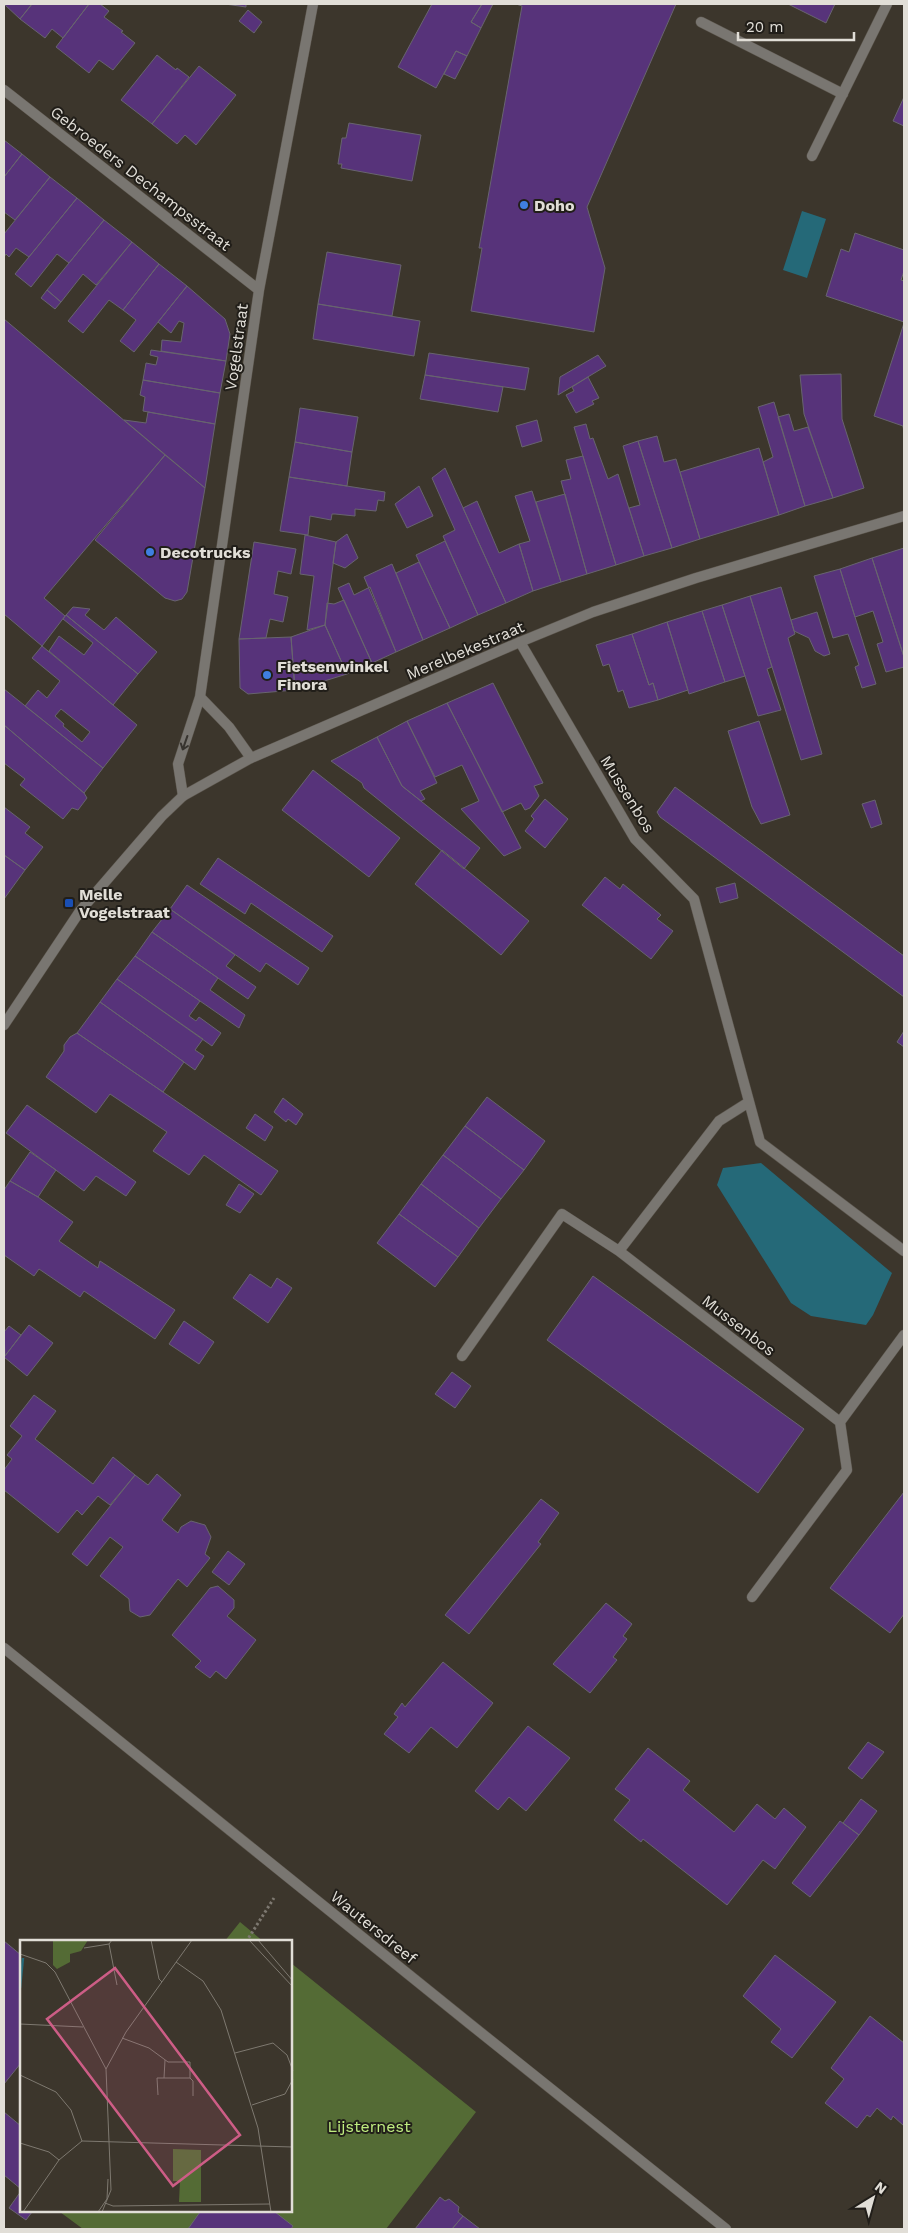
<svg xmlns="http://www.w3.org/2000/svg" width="908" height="2233" font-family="'Work Sans',sans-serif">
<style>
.green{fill:#546b35}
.water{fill:#256978}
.building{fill:#57337a;stroke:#68646f;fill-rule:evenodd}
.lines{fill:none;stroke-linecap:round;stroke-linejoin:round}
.minor-casing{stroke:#5a544b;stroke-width:11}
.tertiary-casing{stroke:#5a544b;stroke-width:11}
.path{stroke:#7d7870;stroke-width:3;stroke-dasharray:2.5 2.5;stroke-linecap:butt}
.minor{stroke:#797671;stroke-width:10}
.tertiary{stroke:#797671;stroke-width:10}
.oneway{stroke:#37342f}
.shop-dot{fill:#3f7fe0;stroke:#211e19;stroke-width:2}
.transit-dot{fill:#1a4fb4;stroke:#211e19;stroke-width:2}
.labels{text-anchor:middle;stroke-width:4;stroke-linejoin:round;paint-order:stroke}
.street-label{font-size:16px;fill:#e1ded7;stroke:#211e19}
.poi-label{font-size:16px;font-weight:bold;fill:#e1ded7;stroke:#211e19;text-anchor:start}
.park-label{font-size:16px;fill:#c0ee80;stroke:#211e19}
.inset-river{fill:none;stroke:#256978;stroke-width:2.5}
.inset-road{fill:none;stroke:#7e7970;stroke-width:1}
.view{fill:#cd5d86;fill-opacity:0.15;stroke:#cd5d86;stroke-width:2.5}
.inset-edge{fill:none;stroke:#e1ded7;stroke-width:2.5}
</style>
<rect width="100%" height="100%" fill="#3c362c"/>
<path class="green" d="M240,1922L264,1942H224Z
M291,1963L476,2112L386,2229H83L60,2212H291Z"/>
<path class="water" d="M802,211L826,219L807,278L783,270Z
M761,1163L892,1273L873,1315L866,1325L811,1316L791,1303L717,1185L723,1168Z"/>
<path class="building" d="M4,4H32L20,19Z
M32,4H89L63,38L52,29L45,38L20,19Z
M89,4H100L109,11L104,17L123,31L121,32L135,43L113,70L99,60L89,73L56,47Z
M225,4H246V7Z
M432,4H482L471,22L481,28L467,56L456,51L436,88L398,67Z
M482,4H493L481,28L471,22Z
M516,4H676L587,207L605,268L594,332L471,311L482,248H479L522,6Z
M788,4H835L826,23Z
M248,10L262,22L254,33L239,21Z
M456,51L467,56L455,79L444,74Z
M157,55L176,70L177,68L189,77L152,124L121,100Z
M199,66L236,95L196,145L185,135L177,144L152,124Z
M904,97V126L893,121Z
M349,123L421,135L412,181L341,168L342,164H338L342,138H346Z
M4,140L22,154L4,177Z
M22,154L50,177L15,220L4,212V177Z
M50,177L77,198L29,257L16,248L9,257L6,254L4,257V234Z
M77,198L104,220L69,263L57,254L31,287L15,274Z
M104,220L132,242L96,285L83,274L61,302L47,290Z
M855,233L904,250V271L901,280L904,281V322L826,296L841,249L849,252Z
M132,242L159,264L123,310L109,300L83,333L68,321Z
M327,252L401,265L392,316L318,304Z
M159,264L187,286L134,352L120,341L136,320L123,310Z
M187,286L225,319L230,334L226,361L161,351L162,340L181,342L184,323L179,321L171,333L158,322Z
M47,290L61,302L55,309L41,298Z
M318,304L420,321L414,356L313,339Z
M4,319L165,455L44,598L65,616L42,646L4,614Z
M904,323V432L903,426L874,416Z
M151,350L226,361L220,393L143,380L146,363L156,365L158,357L150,355Z
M429,353L529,368L525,390L425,375Z
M598,355L606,366L558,395L560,377Z
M841,374L842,419L864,488L833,498L804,414L800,375Z
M425,375L503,387L498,412L420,399Z
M588,377L599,398L592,401L594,404L576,413L566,395L574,391L572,387Z
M143,380L220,393L215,424L143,411L145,397L140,395Z
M774,402L805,506L779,515L763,462L773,457L758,407Z
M300,408L358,417L352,452L295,442Z
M148,412L215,424L205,488L124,420L146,423Z
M789,414L794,431L808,427L833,498L805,506L778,417Z
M537,420L542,441L522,447L516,426Z
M586,424L590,439L593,438L608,479L618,474L644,556L616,565L574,427Z
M657,436L664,462L676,459L700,539L672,548L638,441Z
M638,441L672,548L644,556L629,508L640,505L623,446Z
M295,442L352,452L347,486L289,477Z
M759,448L779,515L700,539L680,472Z
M165,455L205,488L187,592L182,599L175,601L165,598L95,540Z
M583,456L616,565L587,574L561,481L571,479L566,460Z
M445,468L506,603L478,615L443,536L455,530L432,478Z
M289,477L385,492L384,501L378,500L376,511L355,509V516L335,514H332L331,520L310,516L308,535L280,531Z
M419,486L433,516L407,528L395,504Z
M532,491L561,582L533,591L519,544L530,541L515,496Z
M565,494L587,574L561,582L536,502Z
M477,501L499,553L519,544L533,591L506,603L463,508Z
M347,534L358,558L345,568L333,563L336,542Z
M305,535L336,542L325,625L307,630L314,576L300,574Z
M445,541L478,615L450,628L416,555Z
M254,542L296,549L291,574L278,571L274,594L288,597L283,622L270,619L266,638L239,639Z
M904,548V657L872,558Z
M872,558L904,657V667L886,672L877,644L883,642L873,611L855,617L840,569Z
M419,562L450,628L423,640L396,573Z
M392,564L423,640L396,652L364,577Z
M840,569L876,684L862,688L855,667L859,665L848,634L833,638L814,576Z
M349,583L354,595L370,587L396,652L372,663L338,588Z
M781,587L795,634L788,638L822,754L801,760L750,596Z
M750,596L772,667L767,669L781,710L758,716L722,605Z
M344,600L372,663L347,674L325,625L327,603L334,604Z
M722,605L745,676L725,682L702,611Z
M73,607L90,609L85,615L104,630L116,617L157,652L138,674L66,615Z
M702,611L725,682L689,694L667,622Z
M817,612L830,654L824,656L815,651L809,638L794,631L791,620Z
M66,615L138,674L113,705L49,651L59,636L84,655L93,643L63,619Z
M667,622L688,690L658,700L653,683L649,685L632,634Z
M325,625L347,674L295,690L291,637Z
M632,634L649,685L653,683L658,700L629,708L623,690L618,692L609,664L603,666L596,645Z
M291,637L295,690L248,694L240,688L239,639Z
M42,646L137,725L103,768L25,706L38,690L47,698L60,681L32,658ZM61,709L90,732L82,742L63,726L64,724L55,716Z
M493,683L543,783L534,786L539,796L530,808L525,810L521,803L502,812L447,703Z
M4,689L103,768L84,793L4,725Z
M447,703L521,848L504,856L461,809L479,801L462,765L435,777L407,721Z
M407,721L437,783L420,791L425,799L421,801L402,786L377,737Z
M759,721L790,815L761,824L752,807L728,731Z
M4,725L84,793L87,798L78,810L72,808L63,819L20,785L25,779L4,763Z
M377,737L402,786L480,848L464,869L364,788L362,783L331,761Z
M313,770L400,838L369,877L282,810Z
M675,787L904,956V997L660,817L657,812Z
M545,799L568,819L545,848L525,831L534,819L531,816Z
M875,800L882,824L871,828L862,804Z
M4,807L30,827L25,833L43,847L25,870L4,855Z
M442,850L529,921L501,955L415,884Z
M4,855L25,870L4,899Z
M218,858L333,936L322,952L251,903L245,914L200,884Z
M605,877L620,889L623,884L661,915L657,919L673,931L651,959L582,905Z
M735,883L738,898L720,903L716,888Z
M187,885L309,968L298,985L266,963L260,972L170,909Z
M170,909L235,955L226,966L256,987L248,999L152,932Z
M152,932L218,978L210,990L245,1015L239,1028L135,956Z
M135,956L200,1001L189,1016L196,1021L199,1017L221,1033L212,1046L117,979Z
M117,979L203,1039L195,1050L204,1056L195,1070L100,1002Z
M100,1002L184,1062L163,1092L77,1033Z
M904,1031V1047L897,1042Z
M77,1033L278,1171L261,1195L204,1155L189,1175L153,1151L167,1132L110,1094L96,1113L46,1077L64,1051V1045L70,1037Z
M487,1097L545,1141L524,1170L465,1126Z
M283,1098L303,1114L296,1125L288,1119L286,1122L274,1112Z
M27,1105L136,1182L126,1196L96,1176L84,1191L6,1133Z
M255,1114L273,1127L265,1141L246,1128Z
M465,1126L524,1170L501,1199L443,1155Z
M30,1152L56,1170L38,1197L10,1181Z
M443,1155L501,1199L479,1228L421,1184Z
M10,1181L38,1197L73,1222L59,1241L98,1268L100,1261L175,1310L155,1339L84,1291L80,1297L39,1269L34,1276L4,1255V1190Z
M239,1184L254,1194L240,1213L226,1205Z
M421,1184L479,1228L458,1257L399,1214Z
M399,1214L458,1257L435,1287L377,1243Z
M250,1274L271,1288L277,1278L292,1288L268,1323L233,1298Z
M593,1276L804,1429L758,1493L547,1340Z
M184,1321L214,1342L199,1364L169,1344Z
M29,1325L53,1343L27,1376L4,1357Z
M9,1326L21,1335L5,1356L4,1332Z
M452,1372L471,1386L455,1408L435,1394Z
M34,1395L56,1411L35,1439L93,1484L113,1457L135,1475L110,1505L98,1496L82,1515L77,1510L58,1533L4,1490V1470L12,1459L7,1455L22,1436L10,1426Z
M157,1474L181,1495L162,1520L178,1533L181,1527L191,1521L205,1525L211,1537L205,1554L210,1558L187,1587L178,1579L150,1615L140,1617L130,1611L129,1599L100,1576L123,1547L110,1537L87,1566L72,1554L135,1475L148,1485Z
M904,1492V1614L890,1633L830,1588Z
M541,1499L559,1513L538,1542L541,1544L469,1634L445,1615Z
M228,1551L245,1564L229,1585L212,1572Z
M218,1586L234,1600V1608L227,1616L256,1640L226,1679L216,1671L210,1678L195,1667L201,1661L172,1635L210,1588Z
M606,1603L632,1624L623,1636L627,1639L613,1657L617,1660L590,1693L553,1664Z
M443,1662L493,1703L457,1748L431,1727L409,1753L384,1734L398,1717L394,1714L402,1703L405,1707Z
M528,1726L570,1758L526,1811L509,1797L498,1810L475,1791Z
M868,1742L884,1752L862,1779L848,1768Z
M648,1748L690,1781L683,1790L734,1832L757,1804L775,1819L784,1808L806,1827L775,1869L763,1860L727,1905L643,1839L641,1842L614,1820L630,1800L615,1789Z
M861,1799L877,1811L859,1835L843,1823Z
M840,1821L859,1835L810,1897L792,1883Z
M4,1941L21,1955V2063L4,2084Z
M775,1955L836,2002L792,2058L771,2042L781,2029L743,1996Z
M870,2016L904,2043V2126L893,2116L891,2120L877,2108L870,2117L867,2115L857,2128L825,2103L844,2079L831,2068Z
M4,2112L21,2126V2189L4,2175Z
M21,2191V2212H32L26,2220L9,2208Z
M440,2197L445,2201L449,2199L459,2207L458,2212L463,2216L452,2229H415Z
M200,2212H275L293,2226L291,2229H188Z
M463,2216L480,2229H452Z"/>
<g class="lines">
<defs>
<path id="minor" d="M701,22L843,94
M4,90L259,290
M812,156L887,4
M520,642L635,839L694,899L760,1142L904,1251
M200,697L229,727L251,758
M183,796L178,764L200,697L259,290L313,4
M619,1251L719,1121L749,1102
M462,1356L562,1214L619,1251L840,1422L904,1335
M752,1597L847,1470L840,1422
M4,1648C245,1841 484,2037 726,2229"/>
<path id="tertiary" d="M4,1025L80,911L162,816L183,796L251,758L520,642L593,612L696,578L904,516"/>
</defs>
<use href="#minor" class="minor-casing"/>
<use href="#tertiary" class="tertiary-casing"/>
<path class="path" d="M246,1942L274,1898"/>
<use href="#minor" class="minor"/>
<use href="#tertiary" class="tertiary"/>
</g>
<defs><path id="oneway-shaft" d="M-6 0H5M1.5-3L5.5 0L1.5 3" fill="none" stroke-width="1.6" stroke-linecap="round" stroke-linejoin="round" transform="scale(1.25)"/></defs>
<use class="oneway" href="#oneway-shaft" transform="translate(185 743) rotate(109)"/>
<g class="shop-dot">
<circle cx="524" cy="205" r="5"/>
<circle cx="150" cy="552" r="5"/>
<circle cx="267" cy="675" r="5"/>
</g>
<rect class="transit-dot" x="64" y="898" width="10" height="10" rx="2.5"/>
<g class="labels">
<g class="street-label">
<text transform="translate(141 178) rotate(38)" y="6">Gebroeders Dechampsstraat</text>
<text transform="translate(236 347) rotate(-82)" y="6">Vogelstraat</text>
<text transform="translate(465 650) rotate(-23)" y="6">Merelbekestraat</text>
<text transform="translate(628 794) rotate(58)" y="6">Mussenbos</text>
<text transform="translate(739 1325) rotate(38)" y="6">Mussenbos</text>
<text transform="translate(374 1927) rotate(39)" y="6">Wautersdreef</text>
</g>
<g class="poi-label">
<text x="534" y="211">Doho</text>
<text x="160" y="558">Decotrucks</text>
<text x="277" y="672">Fietsenwinkel<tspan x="277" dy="18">Finora</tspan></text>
<text x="79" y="900">Melle<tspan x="79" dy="18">Vogelstraat</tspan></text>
</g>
<g class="park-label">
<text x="369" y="2132">Lijsternest</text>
</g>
</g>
<g transform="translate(20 1940)">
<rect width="272" height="272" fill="#3c362c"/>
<path d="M68,0L61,11L50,14V22L37,29L33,25V1ZM153,209L181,210V262H159L160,241H153Z" fill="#546b35"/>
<path class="inset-river" d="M0,48L3,18"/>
<path class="inset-road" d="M131,0L139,39L142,42M229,0L273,47M238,0L273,41M89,4L97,45M64,8L89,4L92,0M0,14L26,23L35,32L86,129M156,22L183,41L201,70L238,188L251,272M0,84L63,87M102,98L129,108L148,122H170V138H137L138,155M215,113L253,103L267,115L273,131M0,135L36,152L51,170L62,201M144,138L145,120M170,138L173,141V156M232,165L265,154L273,139M0,203L29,212L39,220M85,263L93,266L250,264M3,272L39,220L62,201L273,207M78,272L87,259L88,239M82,272L91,250L86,129L106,92L172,0"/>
<path class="view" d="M95,28L220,195L153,246L27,79Z"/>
<rect width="272" height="272" class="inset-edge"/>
</g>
<rect width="908" height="2233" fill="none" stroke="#e1ded7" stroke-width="10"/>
<g transform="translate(873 2198) rotate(37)" stroke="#211e19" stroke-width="4" paint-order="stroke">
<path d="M0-4L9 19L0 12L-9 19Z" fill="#e1ded7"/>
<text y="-8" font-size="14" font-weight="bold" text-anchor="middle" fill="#e1ded7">N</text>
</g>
<path d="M738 32v8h116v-8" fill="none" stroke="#e1ded7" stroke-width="2.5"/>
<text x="746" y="32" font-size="15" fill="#e1ded7" stroke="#211e19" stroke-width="4" paint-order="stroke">20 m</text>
</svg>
